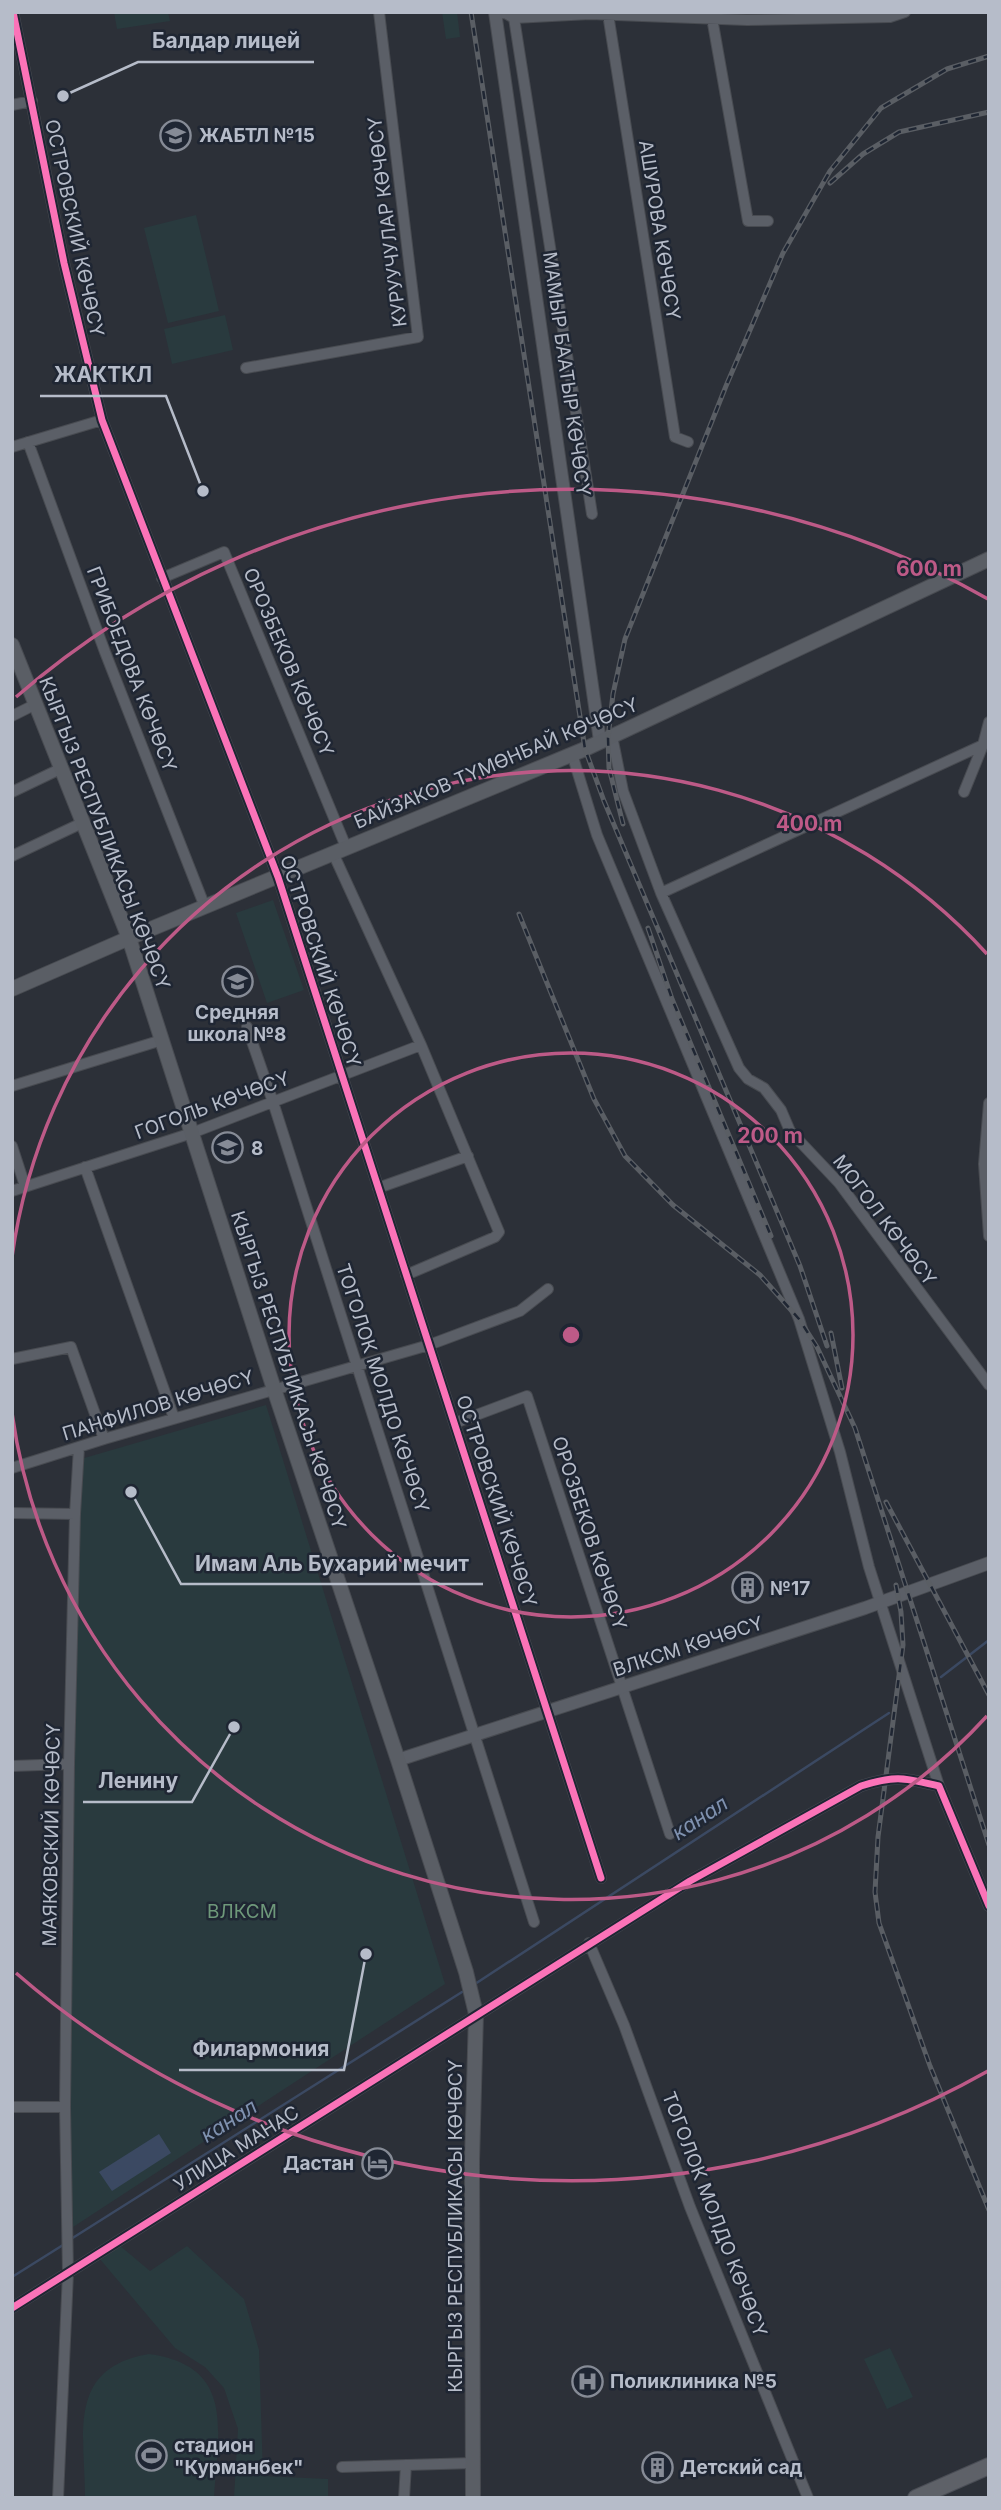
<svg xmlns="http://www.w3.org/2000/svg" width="1001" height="2510" font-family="Inter,sans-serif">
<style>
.green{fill:#293a3e}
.water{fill:#3b4962}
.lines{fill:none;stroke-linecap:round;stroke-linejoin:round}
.stream{stroke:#3b4962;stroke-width:2.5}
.minor-casing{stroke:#484b51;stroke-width:12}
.tertiary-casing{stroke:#484b51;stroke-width:14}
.secondary-casing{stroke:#484b51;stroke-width:16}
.primary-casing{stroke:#4a4d55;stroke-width:18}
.minor{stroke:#5b5f67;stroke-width:10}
.tertiary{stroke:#5b5f67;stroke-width:12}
.secondary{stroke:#5a5e65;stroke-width:14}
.primary{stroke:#5e6168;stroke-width:16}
.rail-casing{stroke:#5a5e64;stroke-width:5}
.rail{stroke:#1f2633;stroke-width:2.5;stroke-dasharray:8;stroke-linecap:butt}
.cycleway-casing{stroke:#1f2633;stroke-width:11}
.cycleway{stroke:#fb73b8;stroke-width:7}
.ring{fill:none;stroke:#bd5a87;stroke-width:3.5}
.labels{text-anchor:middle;stroke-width:5;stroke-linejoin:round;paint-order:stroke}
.poi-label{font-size:19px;font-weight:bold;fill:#b6bcc9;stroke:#1f2633;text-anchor:start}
.street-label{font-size:19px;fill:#b6bcc9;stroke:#1f2633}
.park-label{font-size:19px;fill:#6e987a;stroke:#1f2633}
.water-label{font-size:21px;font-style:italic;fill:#7f91af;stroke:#1f2633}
.centre{fill:#bd5a87;stroke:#1f2633;stroke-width:3.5}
.ring-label{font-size:21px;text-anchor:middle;font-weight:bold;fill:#bd5a87;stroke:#1f2633;stroke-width:5;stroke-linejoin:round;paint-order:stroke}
.leader{fill:none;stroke:#b6bcc9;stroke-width:2.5}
.callout-dot{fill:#b6bcc9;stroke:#1f2633;stroke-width:2.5}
.callout-label{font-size:21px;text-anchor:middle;font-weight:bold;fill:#b6bcc9;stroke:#1f2633;stroke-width:5;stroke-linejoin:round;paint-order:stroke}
</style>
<rect width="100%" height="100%" fill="#2c3038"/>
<path class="green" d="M114,12H168L170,21L117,29Z
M442,12H457L460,37L446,39Z
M196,215L219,311L168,323L144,228Z
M225,315L233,350L172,364L164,329Z
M273,900L304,990L267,1003L236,913Z
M266,1405L445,1984L70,2229L67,2072L81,1459Z
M119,2245L150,2271L187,2246L244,2299L259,2350L263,2476L328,2479V2498H234L238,2429L224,2388L205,2367L175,2348L99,2258Z
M890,2348L913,2397L887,2409L864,2359Z
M149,2354C236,2366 218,2431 214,2498H85C85,2434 66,2368 149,2354Z"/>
<path class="water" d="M159,2134L171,2153L112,2191L99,2172Z"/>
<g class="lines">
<path class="stream" d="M941,1677L989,1640
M475,1984L889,1713
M71,2239L462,1992
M12,2277L63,2245"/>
<defs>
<path id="minor" d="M13,12L64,263L102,420L278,877L601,1878
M495,14L505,13L514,18L592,514
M608,14L675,437L688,442
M514,18L590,14L747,20L890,17L905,12
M712,18L748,221H768
M12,105L32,101
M246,368L418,337L379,12
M28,442L105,652L205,907
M12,447L102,420
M162,578L224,552L346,847
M12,716L36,704
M612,736L623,791L661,893L739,1068L748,1079L764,1088L781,1110L790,1131L839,1183L989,1385
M572,754L597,835L799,1319L840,1452L869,1567L939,1786
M12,792L60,769
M964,792L983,745L989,722
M333,853L421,1045L499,1232L495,1237L406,1275
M12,856L82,823
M661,893L983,745
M247,1027L273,1102L534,1922
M12,1086L162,1040
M989,1103L984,1164L989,1236
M12,1146L25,1186
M85,1167L174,1418
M378,1188L468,1156
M12,1191L192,1133L421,1045
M12,1359L71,1347L104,1439
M455,1423L527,1396L670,1834
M12,1468L104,1439L429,1345L520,1311L548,1289
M12,1513L75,1514
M12,1766L69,1764
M589,1943L624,2025L690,2207L808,2498
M12,2107H65
M12,2308L690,1881L861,1786C896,1775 904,1778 939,1786L989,1906
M342,2467L473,2463
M58,2498L68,2273L65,2107L69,1764L75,1514L79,1447
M404,2498L406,2465"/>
<path id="tertiary" d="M495,12L600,741
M398,1760L865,1608L989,1563"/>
<path id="secondary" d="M12,645L129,938L274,1389L398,1760L466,1972L476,2014L472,2161L473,2498
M12,989L129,938L585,749L989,559"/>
<path id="primary" d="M916,2498L989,2466"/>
</defs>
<use href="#minor" class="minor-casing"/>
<use href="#tertiary" class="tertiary-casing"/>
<use href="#secondary" class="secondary-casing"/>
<use href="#primary" class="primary-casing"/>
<use href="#minor" class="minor"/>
<use href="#tertiary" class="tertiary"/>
<use href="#secondary" class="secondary"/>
<use href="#primary" class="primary"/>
<defs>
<path id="rail" d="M471,12L585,749L604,801L800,1266L827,1346
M830,183L863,154L899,132L989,112
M623,824L609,768L608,738L613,694L625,639L726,386L783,253L830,171L881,108L947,69L989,56
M519,914L594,1099L625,1156L673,1205L760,1275L799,1319L817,1347L855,1428L989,1845
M648,928L672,999L771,1236
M831,1333L842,1388
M886,1502L989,1695
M896,1585L901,1612L903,1645L878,1837L875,1892L879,1923L930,2066L989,2210"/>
</defs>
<use href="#rail" class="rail-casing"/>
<use href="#rail" class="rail"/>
<defs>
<path id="cycleway" d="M13,12L64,263L102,420L278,877L601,1878
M12,2308L690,1881L861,1786C896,1775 904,1778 939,1786L989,1906"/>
</defs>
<use href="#cycleway" class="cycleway-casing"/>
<use href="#cycleway" class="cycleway"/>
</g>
<g class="ring">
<circle cx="571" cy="1335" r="282"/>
<path d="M987 1716A564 564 0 0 1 12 1413M12 1257A564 564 0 0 1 987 954"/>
<path d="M988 2071A846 846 0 0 1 16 1973M16 697A846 846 0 0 1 988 599"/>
</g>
<defs>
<symbol id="university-ring" viewBox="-11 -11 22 22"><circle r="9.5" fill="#1f2633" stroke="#868b96" stroke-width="1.5"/><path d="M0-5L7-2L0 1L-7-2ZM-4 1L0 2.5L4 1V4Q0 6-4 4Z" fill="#868b96"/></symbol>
<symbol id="school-ring" viewBox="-11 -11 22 22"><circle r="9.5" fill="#1f2633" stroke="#868b96" stroke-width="1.5"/><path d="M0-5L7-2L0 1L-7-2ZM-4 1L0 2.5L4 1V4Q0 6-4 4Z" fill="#868b96"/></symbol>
<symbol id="building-ring" viewBox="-11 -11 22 22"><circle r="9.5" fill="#1f2633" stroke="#868b96" stroke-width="1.5"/><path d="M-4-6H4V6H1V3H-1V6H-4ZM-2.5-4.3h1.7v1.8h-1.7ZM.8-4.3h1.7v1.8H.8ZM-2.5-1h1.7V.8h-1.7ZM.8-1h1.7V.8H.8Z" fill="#868b96"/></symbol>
<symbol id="hotel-ring" viewBox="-11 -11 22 22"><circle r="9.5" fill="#1f2633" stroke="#868b96" stroke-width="1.5"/><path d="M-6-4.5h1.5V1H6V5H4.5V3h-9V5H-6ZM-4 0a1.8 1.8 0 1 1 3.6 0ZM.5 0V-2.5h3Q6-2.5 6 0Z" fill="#868b96"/></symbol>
<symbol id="hospital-ring" viewBox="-11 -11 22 22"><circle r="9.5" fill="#1f2633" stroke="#868b96" stroke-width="1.5"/><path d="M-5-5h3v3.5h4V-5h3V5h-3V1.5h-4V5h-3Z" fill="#868b96"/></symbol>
<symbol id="stadium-ring" viewBox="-11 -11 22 22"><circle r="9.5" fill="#1f2633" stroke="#868b96" stroke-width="1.5"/><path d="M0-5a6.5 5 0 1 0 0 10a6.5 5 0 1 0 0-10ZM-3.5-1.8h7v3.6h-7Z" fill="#868b96"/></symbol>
</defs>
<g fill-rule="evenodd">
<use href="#university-ring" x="158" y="118" width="35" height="35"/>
<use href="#school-ring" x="220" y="964" width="35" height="35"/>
<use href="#school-ring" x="210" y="1130" width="35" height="35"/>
<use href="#building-ring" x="730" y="1570" width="35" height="35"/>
<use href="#hotel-ring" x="360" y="2146" width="35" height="35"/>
<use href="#hospital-ring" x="570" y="2364" width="35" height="35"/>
<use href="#stadium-ring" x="134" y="2438" width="35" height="35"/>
<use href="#building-ring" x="640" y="2450" width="35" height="35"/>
</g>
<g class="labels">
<g class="poi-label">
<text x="199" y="142">ЖАБТЛ №15</text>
<text x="237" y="1019" text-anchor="middle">Средняя<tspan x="237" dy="22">школа №8</tspan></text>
<text x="251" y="1155">8</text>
<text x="770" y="1595">№17</text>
<text x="354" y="2170" text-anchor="end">Дастан</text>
<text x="610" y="2388">Поликлиника №5</text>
<text x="174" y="2452">стадион<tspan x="174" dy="22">"Курманбек"</tspan></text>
<text x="680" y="2474">Детский сад</text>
</g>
<g class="street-label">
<text transform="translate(387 222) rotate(-97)" y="7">КУРУУЧУЛАР КӨЧӨСҮ</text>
<text transform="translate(75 228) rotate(78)" y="7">ОСТРОВСКИЙ КӨЧӨСҮ</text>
<text transform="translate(660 230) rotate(81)" y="7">АШУРОВА КӨЧӨСҮ</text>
<text transform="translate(567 374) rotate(82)" y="7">МАМЫР БААТЫР КӨЧӨСҮ</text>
<text transform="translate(289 662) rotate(67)" y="7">ОРОЗБЕКОВ КӨЧӨСҮ</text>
<text transform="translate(132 669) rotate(69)" y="7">ГРИБОЕДОВА КӨЧӨСҮ</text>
<text transform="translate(496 763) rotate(-23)" y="7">БАЙЗАКОВ ТҮМӨНБАЙ КӨЧӨСҮ</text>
<text transform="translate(105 833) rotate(69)" y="7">КЫРГЫЗ РЕСПУБЛИКАСЫ КӨЧӨСҮ</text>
<text transform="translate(321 961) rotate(72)" y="7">ОСТРОВСКИЙ КӨЧӨСҮ</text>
<text transform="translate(212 1105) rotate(-20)" y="7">ГОГОЛЬ КӨЧӨСҮ</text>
<text transform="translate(885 1220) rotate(53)" y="7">МОГОЛ КӨЧӨСҮ</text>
<text transform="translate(289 1370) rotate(72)" y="7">КЫРГЫЗ РЕСПУБЛИКАСЫ КӨЧӨСҮ</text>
<text transform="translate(383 1388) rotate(72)" y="7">ТОГОЛОК МОЛДО КӨЧӨСҮ</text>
<text transform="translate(158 1405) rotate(-17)" y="7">ПАНФИЛОВ КӨЧӨСҮ</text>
<text transform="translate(497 1501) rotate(72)" y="7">ОСТРОВСКИЙ КӨЧӨСҮ</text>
<text transform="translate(590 1533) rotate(72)" y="7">ОРОЗБЕКОВ КӨЧӨСҮ</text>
<text transform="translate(688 1646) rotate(-18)" y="7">ВЛКСМ КӨЧӨСҮ</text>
<text transform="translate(51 1835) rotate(-89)" y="7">МАЯКОВСКИЙ КӨЧӨСҮ</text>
<text transform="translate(236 2148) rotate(-32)" y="7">УЛИЦА МАНАС</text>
<text transform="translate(715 2214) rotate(69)" y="7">ТОГОЛОК МОЛДО КӨЧӨСҮ</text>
<text transform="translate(455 2226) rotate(-90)" y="7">КЫРГЫЗ РЕСПУБЛИКАСЫ КӨЧӨСҮ</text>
</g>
<g class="park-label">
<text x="242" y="1918">ВЛКСМ</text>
</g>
<g class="water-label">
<text transform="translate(700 1818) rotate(-33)" y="7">канал</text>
<text transform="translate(229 2121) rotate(-32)" y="7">канал</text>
</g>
</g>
<circle cx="571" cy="1335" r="10" class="centre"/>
<g class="ring-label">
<text x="929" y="576">600 m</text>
<text x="809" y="831">400 m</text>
<text x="770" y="1143">200 m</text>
</g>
<path class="leader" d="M63 96L138 62H314M203 491L166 396H40M131 1492L181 1584H483M234 1727L192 1802H83M366 1954L344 2070H179"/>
<g class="callout-dot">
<circle cx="63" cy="96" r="7"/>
<circle cx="203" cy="491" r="7"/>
<circle cx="131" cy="1492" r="7"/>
<circle cx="234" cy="1727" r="7"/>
<circle cx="366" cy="1954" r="7"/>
</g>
<g class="callout-label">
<text x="226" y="48">Балдар лицей</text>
<text x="103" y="382">ЖАКТКЛ</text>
<text x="332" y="1571">Имам Аль Бухарий мечит</text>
<text x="138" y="1788">Ленину</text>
<text x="261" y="2056">Филармония</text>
</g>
<rect width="1001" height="2510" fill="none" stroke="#b6bcc9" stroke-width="28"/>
</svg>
